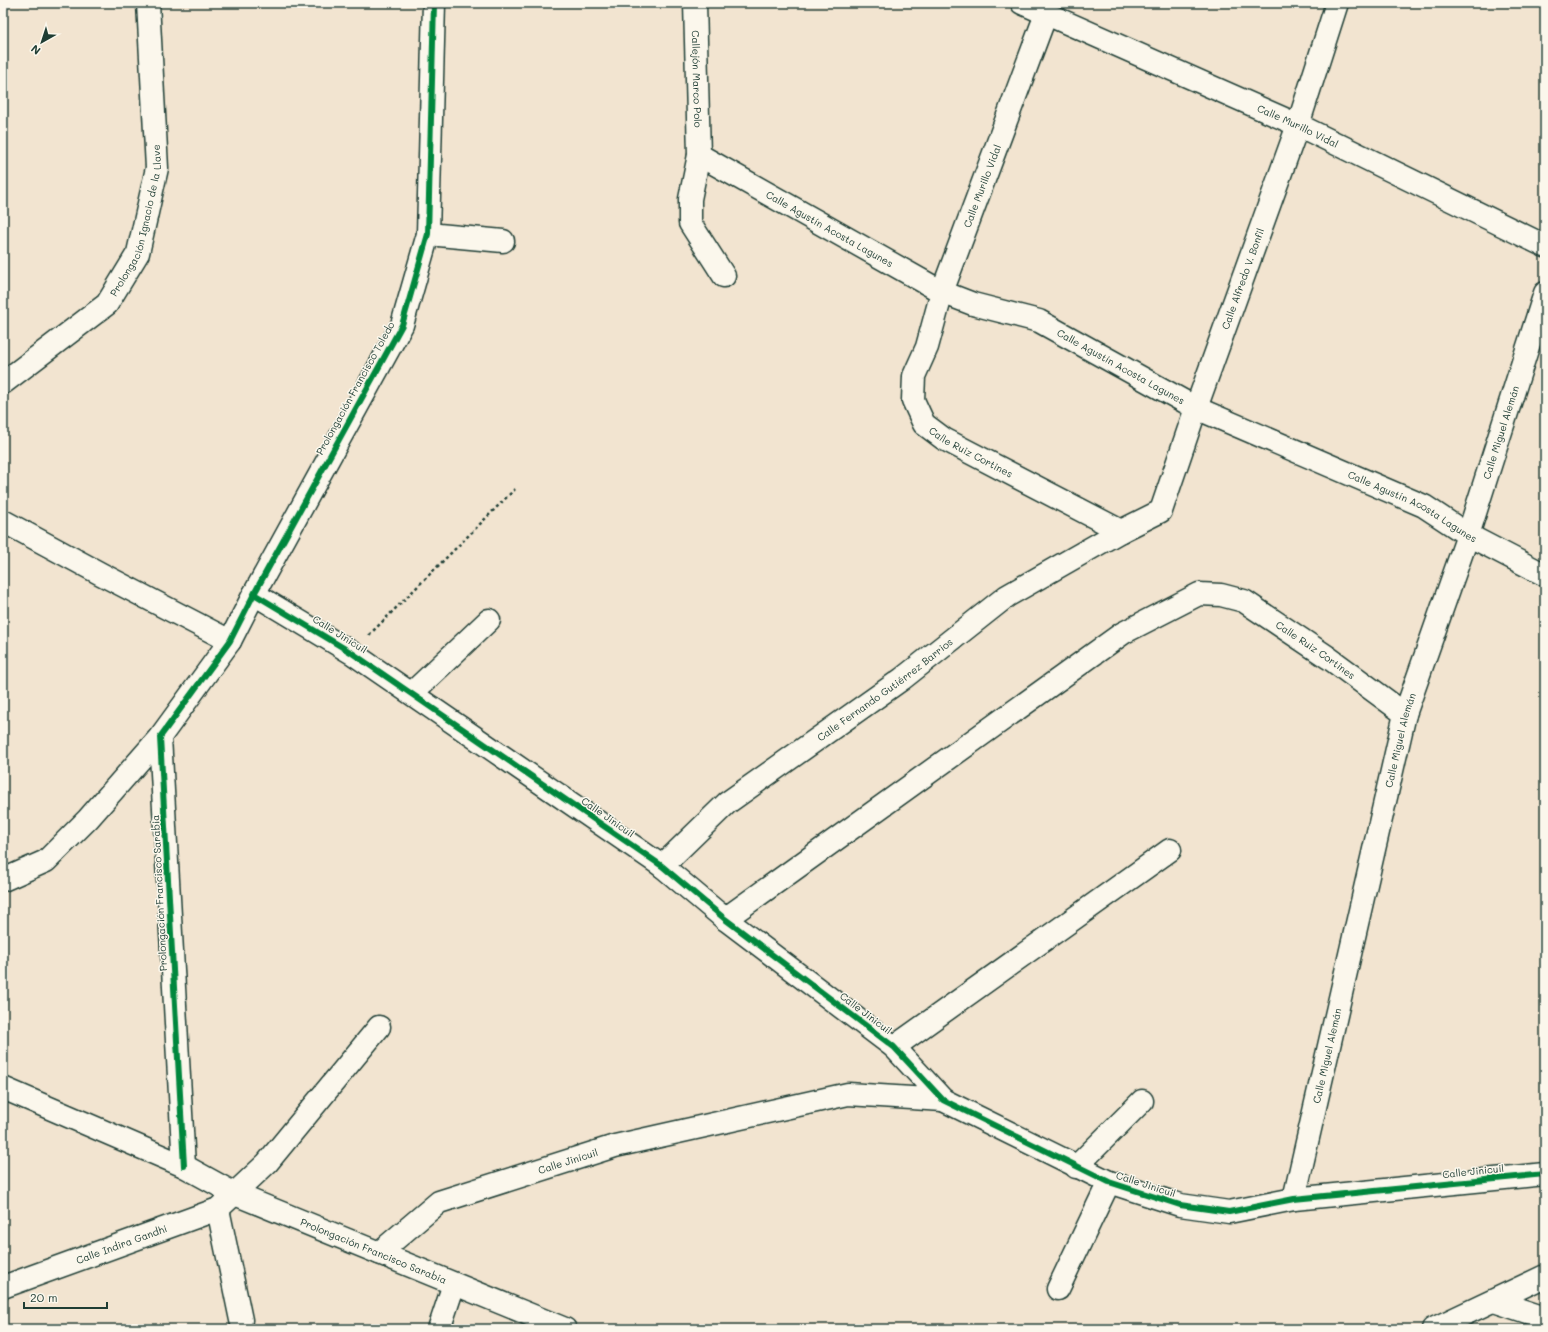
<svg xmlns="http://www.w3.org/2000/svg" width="1548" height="1332" font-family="Mali,sans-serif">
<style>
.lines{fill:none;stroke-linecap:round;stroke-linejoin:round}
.minor-casing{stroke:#1f3d34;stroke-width:25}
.path{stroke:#1f3d34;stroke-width:2.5;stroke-dasharray:3 3;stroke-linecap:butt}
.minor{stroke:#fbf7ec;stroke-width:22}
.cycleway-casing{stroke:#fbf7ec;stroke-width:8}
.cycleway{stroke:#00873e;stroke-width:6}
.labels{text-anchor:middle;stroke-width:3;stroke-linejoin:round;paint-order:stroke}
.street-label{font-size:10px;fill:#1f3d34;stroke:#fbf7ec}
</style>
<rect width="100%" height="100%" fill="#f2e4d0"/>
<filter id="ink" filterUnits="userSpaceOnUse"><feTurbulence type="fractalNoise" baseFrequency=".025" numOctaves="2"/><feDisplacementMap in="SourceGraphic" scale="8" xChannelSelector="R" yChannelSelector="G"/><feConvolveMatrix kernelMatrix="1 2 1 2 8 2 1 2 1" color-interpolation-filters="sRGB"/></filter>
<g filter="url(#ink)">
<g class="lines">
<defs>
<g id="minor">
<path id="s1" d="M695,3L699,155L690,199V223L724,276"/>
<path id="s2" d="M1022,3L1298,125L1545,246"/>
<path id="s3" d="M1046,14L942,292L927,347L914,376L913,400L924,424L944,439L1121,531"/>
<path id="s4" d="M699,155L942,292L973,304L1039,321L1196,408L1424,506L1468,535L1545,575"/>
<path d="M428,234L503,241"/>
<path id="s5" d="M3,383L107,304L138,253L157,168L148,3"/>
<path d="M3,521L101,574L230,641"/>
<path d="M254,594L352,653L662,866L725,919L894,1047L943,1100L1109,1182L1180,1205L1229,1212L1294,1199L1545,1174"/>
<path d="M412,693L489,620"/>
<path id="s6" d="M662,866L727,803L902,679L1007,596L1121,531L1161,511L1196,408L1298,125L1337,3"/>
<path d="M3,880L46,861L88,819L160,737"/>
<path id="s7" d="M725,919L1123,633L1199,594L1221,595L1244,601L1329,658L1405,714"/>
<path d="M894,1047L1170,850"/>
<path id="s8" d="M3,1088L184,1166L235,1194L565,1329"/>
<path d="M184,1166L160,737L230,641L254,594L402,325L428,234L434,3"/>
<path d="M1076,1167L1142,1101"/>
<path id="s9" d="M1294,1199L1405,714L1468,535L1545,293"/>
<path d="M218,1209L241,1320"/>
<path id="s10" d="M379,1253L439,1202L615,1146L848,1094L943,1100"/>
<path id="s11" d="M3,1287L218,1209L267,1163L379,1027"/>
<path d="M1058,1289L1109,1182"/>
<path d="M1494,1301L1545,1318"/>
<path d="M439,1329L454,1284"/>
<path d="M1433,1329L1545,1276"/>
</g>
</defs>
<use href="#minor" class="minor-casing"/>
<path class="path" d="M369,635L515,489"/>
<use href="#minor" class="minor"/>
<defs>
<path id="cycleway" d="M254,594L352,653L662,866L725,919L894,1047L943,1100L1109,1182L1180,1205L1229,1212L1294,1199L1545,1174
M184,1166L160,737L230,641L254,594L402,325L428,234L434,3"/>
</defs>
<use href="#cycleway" class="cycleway-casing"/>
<use href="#cycleway" class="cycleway"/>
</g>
</g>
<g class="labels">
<g class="street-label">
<text dy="4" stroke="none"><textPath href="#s1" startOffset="76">Callejón Marco Polo</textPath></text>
<text dy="4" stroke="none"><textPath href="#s2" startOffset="302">Calle Murillo Vidal</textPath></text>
<text transform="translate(982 186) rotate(-69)" y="4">Calle Murillo Vidal</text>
<text dy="4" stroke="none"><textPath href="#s5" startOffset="221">Prolongación Ignacio de la Llave</textPath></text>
<text dy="4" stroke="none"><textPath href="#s4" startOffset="150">Calle Agustín Acosta Lagunes</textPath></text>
<text dy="4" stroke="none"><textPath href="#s6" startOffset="861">Calle Alfredo V. Bonfil</textPath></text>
<text dy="4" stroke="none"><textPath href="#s4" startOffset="474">Calle Agustín Acosta Lagunes</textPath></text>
<text transform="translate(355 388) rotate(-61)" y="4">Prolongación Francisco Toledo</text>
<text dy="4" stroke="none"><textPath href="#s9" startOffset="795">Calle Miguel Alemán</textPath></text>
<text dy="4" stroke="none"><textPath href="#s3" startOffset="491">Calle Ruiz Cortines</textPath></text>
<text dy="4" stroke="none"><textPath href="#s4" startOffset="798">Calle Agustín Acosta Lagunes</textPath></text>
<text transform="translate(340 634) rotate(32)" y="4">Calle Jinicuil</text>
<text dy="4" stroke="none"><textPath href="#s7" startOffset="708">Calle Ruiz Cortines</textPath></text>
<text dy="4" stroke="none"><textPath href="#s6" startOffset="285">Calle Fernando Gutiérrez Barrios</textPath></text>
<text dy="4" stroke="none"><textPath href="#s9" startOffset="471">Calle Miguel Alemán</textPath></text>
<text transform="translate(608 817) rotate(35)" y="4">Calle Jinicuil</text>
<text transform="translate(159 893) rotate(-93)" y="4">Prolongación Francisco Sarabia</text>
<text transform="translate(866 1013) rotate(37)" y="4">Calle Jinicuil</text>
<text dy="4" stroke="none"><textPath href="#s9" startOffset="147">Calle Miguel Alemán</textPath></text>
<text dy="4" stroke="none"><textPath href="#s10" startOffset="214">Calle Jinicuil</textPath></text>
<text transform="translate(1473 1171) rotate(-6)" y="4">Calle Jinicuil</text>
<text transform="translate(1146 1184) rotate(18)" y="4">Calle Jinicuil</text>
<text dy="4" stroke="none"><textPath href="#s11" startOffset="126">Calle Indira Gandhi</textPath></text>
<text dy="4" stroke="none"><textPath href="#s8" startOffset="405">Prolongación Francisco Sarabia</textPath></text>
</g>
</g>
<rect width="1548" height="1332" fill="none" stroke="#fbf7ec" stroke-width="16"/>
<rect x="8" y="8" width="1532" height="1316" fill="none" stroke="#1f3d34" stroke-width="1.5" filter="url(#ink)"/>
<g transform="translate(42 42) rotate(219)" stroke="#fbf7ec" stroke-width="3" paint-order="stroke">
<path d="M0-3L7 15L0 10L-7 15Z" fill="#1f3d34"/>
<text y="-6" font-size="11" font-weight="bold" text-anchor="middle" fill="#1f3d34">N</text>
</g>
<path d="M24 1302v6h83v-6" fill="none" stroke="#1f3d34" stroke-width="2"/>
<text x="30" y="1302" font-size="12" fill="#1f3d34" stroke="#fbf7ec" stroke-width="3" paint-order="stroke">20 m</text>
</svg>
